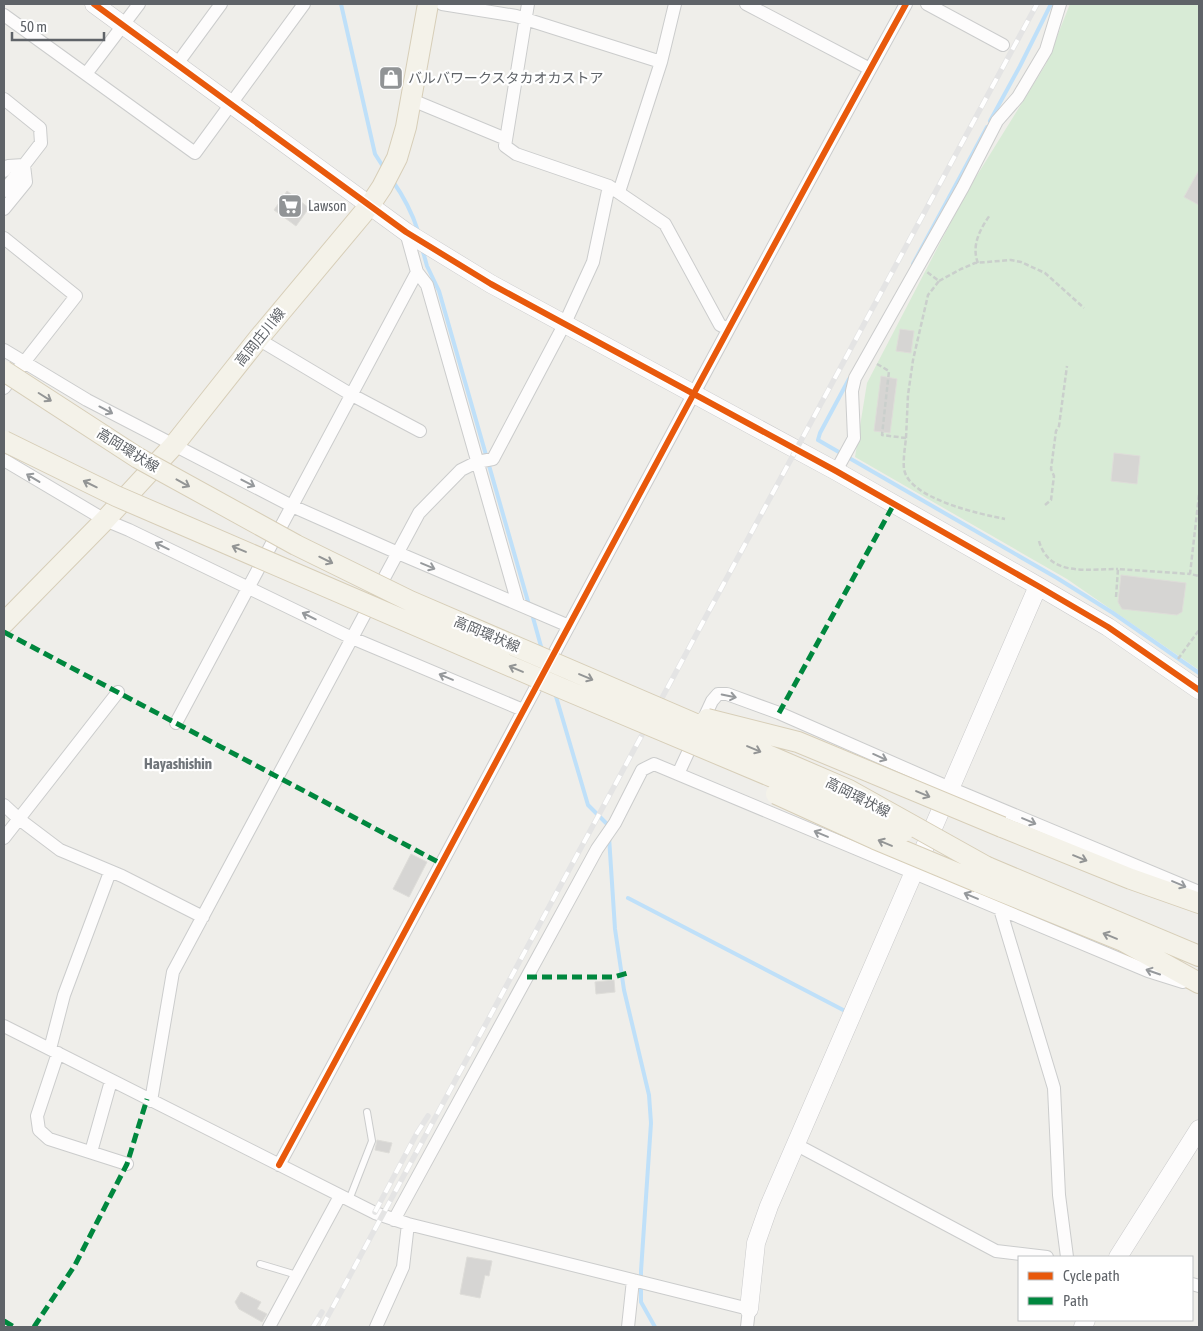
<svg xmlns="http://www.w3.org/2000/svg" width="1203" height="1331" font-family="'Asap Condensed','Noto Sans JP',sans-serif">
<style>
.green{fill:#d8ebd6}
.lines{fill:none;stroke-linecap:round;stroke-linejoin:round}
.stream{stroke:#bfe0f9;stroke-width:4}
.building{fill:#d6d5d3;stroke:#deddd9}
.lane-casing{stroke:#cbcccc;stroke-width:8}
.street-casing{stroke:#cbcccc;stroke-width:14}
.secondary-casing{stroke:#cacacb;stroke-width:19}
.primary-casing{stroke:#d7ceb8;stroke-width:22}
.path{stroke:#cacfcc;stroke-width:2.5;stroke-dasharray:5 2.5;stroke-linecap:butt}
.lane{stroke:#fdfcfc;stroke-width:6}
.street{stroke:#fdfcfc;stroke-width:12}
.secondary{stroke:#fdfcfc;stroke-width:18}
.primary{stroke:#f4f2e9;stroke-width:20}
.rail-casing{stroke:#e4e4e4;stroke-width:5.5}
.rail{stroke:#fff;stroke-width:4;stroke-dasharray:11;stroke-linecap:butt}
.primary-bridge-casing{stroke:#d7ceb8;stroke-width:22;stroke-linecap:butt}
.primary-bridge{stroke:#f4f2e9;stroke-width:20}
.quiet{stroke:#00873e;stroke-width:5;stroke-dasharray:10 5;stroke-linecap:butt}
.cycleway-casing{stroke:#fff;stroke-width:9}
.cycleway{stroke:#e8590c;stroke-width:6}
.oneway{stroke:#939595}
.oneway2{stroke:#96999c}
.labels{text-anchor:middle;stroke-width:4.5;stroke-linejoin:round;paint-order:stroke}
.poi-label{font-size:14px;fill:#5f6368;stroke:#fff;text-anchor:start}
.street-label{font-size:14px;fill:#5f6368;stroke:#fff}
.neighbourhood-label{font-size:15px;font-weight:bold;fill:#70757a;stroke:#fff}
</style>
<rect width="100%" height="100%" fill="#efeeea"/>
<path class="green" d="M1070,4H1199V670L1067,579L855,457L867,383L966,193L1046,64Z"/>
<g class="lines">
<path class="stream" d="M341,4L375,154L384,168
M990,121L1020,66L1051,4
M392,180C404,197 412,212 418,231
M422,248L427,266L439,291L529,605
M913,264L987,127
M849,379L820,433L818,440L1057,578L1113,613L1199,673
M532,614L542,650
M555,693L588,805L608,825V828
M609,837L615,929L624,990L649,1095L651,1123L641,1271V1302L655,1327
M628,898L847,1012"/>
</g>
<path class="building" d="M1199,170V205L1184,197Z
M287,191L309,208L296,226L274,210Z
M900,329L914,331L911,353L896,351Z
M881,376L897,379L890,433L874,431Z
M1114,453L1140,456L1137,484L1111,481Z
M1121,575L1186,583L1182,612L1177,615L1122,609L1118,602Z
M411,854L427,862L409,897L393,889Z
M614,980L615,992L596,994L595,982Z
M377,1140L392,1143L389,1153L375,1150Z
M467,1257L492,1261L489,1276L485,1275L480,1298L460,1294Z
M241,1292L261,1302L257,1309L267,1314L262,1322L239,1309L235,1302Z"/>
<g class="lines">
<defs>
<path id="lane" d="M349,1200L372,1141L367,1112
M260,1264L297,1275"/>
<path id="street" d="M442,4L516,16L661,62L675,4
M528,4L505,146L516,154L609,186L665,224L720,325L728,329
M746,4L870,69
M927,4L1003,45
M4,15L195,153L304,4
M177,64L221,4
M86,74L139,4
M4,99L40,128L41,143L4,191
M412,100L506,139
M4,171L8,166L24,165L26,182L4,209
M619,192L661,62
M4,238L76,296L4,388
M417,272L427,285L518,604
M258,339L352,395L420,431
M4,350L87,400L292,506L398,553L569,626
M4,460L105,520L129,530L352,638L523,710
M836,471L854,438L852,391L855,378L963,187L997,121L1018,97L1046,50L1060,4
M176,723L417,272L406,232
M678,774L712,701L718,694H727L779,713L950,788L1199,892
M4,805L19,819L60,850L122,876L203,917
M4,838L118,692
M1000,909L1054,1088L1059,1195L1067,1257
M4,1026L375,1213L408,1224L749,1309L747,1327
M50,1049L64,995L110,872
M58,1053L37,1116L39,1130L49,1139L127,1164
M151,1101L173,972L419,513L461,470L477,462L493,459L565,323L593,262L609,186
M795,1144L996,1251L1047,1257
M91,1152L111,1081
M279,1165C489,778 693,389 906,4
M394,1220L597,849L615,823L642,770L654,764L1148,971L1183,982
M1192,1284L1199,1286
M269,1327L340,1196
M376,1327L403,1267L408,1224
M628,1327L633,1280"/>
<path id="secondary" d="M94,4L406,232L491,284L836,471L1038,586L1108,627L1199,690
M1118,1257L1199,1129
M749,1309L756,1243L769,1206L1038,586
M1083,1327L1086,1320"/>
<path id="primary" d="M4,623L105,520L174,445L258,339L370,205L382,187L397,158L406,127L428,4
M1002,827L1131,879L1199,903
M987,867L1199,956
M978,882L1123,941L1199,983"/>
</defs>
<use href="#lane" class="lane-casing"/>
<use href="#street" class="street-casing"/>
<use href="#secondary" class="secondary-casing"/>
<use href="#primary" class="primary-casing"/>
<path class="path" d="M978,263C971,246 980,229 990,215
M939,281L961,269L975,263L1011,260L1021,262L1045,273L1084,308
M877,364L889,371L882,435L906,438C905,447 903,460 904,469C909,499 980,514 1005,519
M906,438L908,395L913,360L928,295L939,281L927,272
M1199,495L1190,574L1199,576
M1045,505L1051,500L1054,476L1051,469L1056,431L1059,426L1067,366
M1039,541C1049,577 1087,569 1118,569
M1116,597L1118,569L1190,574
M1178,659L1199,630"/>
<use href="#lane" class="lane"/>
<use href="#street" class="street"/>
<use href="#secondary" class="secondary"/>
<use href="#primary" class="primary"/>
<defs>
<path id="rail" d="M375,1212L417,1133L428,1116
M313,1327L322,1312
M322,1327L1037,4"/>
</defs>
<use href="#rail" class="rail-casing"/>
<use href="#rail" class="rail"/>
<defs>
<path id="primary-bridge" d="M4,371L138,458L296,545L410,601L849,790L987,867
M4,441L116,496L561,688L903,832
M707,719L798,742L1002,827
M776,794L875,839L978,882"/>
</defs>
<use href="#primary-bridge" class="primary-bridge-casing"/>
<use href="#primary-bridge" class="primary-bridge"/>
<path class="quiet" d="M4,632L442,864
M779,713L894,504
M527,977H614L631,972
M4,1321L14,1327
M34,1327L75,1265L127,1164L147,1099"/>
<defs>
<path id="cycleway" d="M94,4L406,232L491,284L836,471L1038,586L1108,627L1199,690
M279,1165C489,778 693,389 906,4"/>
</defs>
<use href="#cycleway" class="cycleway-casing"/>
<use href="#cycleway" class="cycleway"/>
</g>
<defs><path id="oneway-shaft" d="M-6 0H5M1.5-3L5.5 0L1.5 3" fill="none" stroke-width="1.6" stroke-linecap="round" stroke-linejoin="round" transform="scale(1.25)"/></defs>
<g class="oneway">
<use href="#oneway-shaft" transform="translate(45 397) rotate(32)"/>
<use href="#oneway-shaft" transform="translate(183 483) rotate(29)"/>
<use href="#oneway-shaft" transform="translate(90 484) rotate(-154)"/>
<use href="#oneway-shaft" transform="translate(239 549) rotate(-157)"/>
<use href="#oneway-shaft" transform="translate(326 560) rotate(26)"/>
<use href="#oneway-shaft" transform="translate(516 669) rotate(-157)"/>
<use href="#oneway-shaft" transform="translate(586 677) rotate(23)"/>
<use href="#oneway-shaft" transform="translate(754 749) rotate(23)"/>
<use href="#oneway-shaft" transform="translate(923 794) rotate(23)"/>
<use href="#oneway-shaft" transform="translate(885 843) rotate(-157)"/>
<use href="#oneway-shaft" transform="translate(1080 858) rotate(22)"/>
<use href="#oneway-shaft" transform="translate(1110 936) rotate(-158)"/>
</g>
<g class="oneway2">
<use href="#oneway-shaft" transform="translate(106 410) rotate(28)"/>
<use href="#oneway-shaft" transform="translate(33 478) rotate(-149)"/>
<use href="#oneway-shaft" transform="translate(248 483) rotate(27)"/>
<use href="#oneway-shaft" transform="translate(162 546) rotate(-154)"/>
<use href="#oneway-shaft" transform="translate(428 566) rotate(23)"/>
<use href="#oneway-shaft" transform="translate(309 616) rotate(-154)"/>
<use href="#oneway-shaft" transform="translate(446 677) rotate(-157)"/>
<use href="#oneway-shaft" transform="translate(729 696) rotate(12)"/>
<use href="#oneway-shaft" transform="translate(880 757) rotate(24)"/>
<use href="#oneway-shaft" transform="translate(1029 821) rotate(23)"/>
<use href="#oneway-shaft" transform="translate(821 834) rotate(-157)"/>
<use href="#oneway-shaft" transform="translate(1179 884) rotate(23)"/>
<use href="#oneway-shaft" transform="translate(971 896) rotate(-157)"/>
<use href="#oneway-shaft" transform="translate(1153 972) rotate(-161)"/>
</g>
<defs>
<symbol id="shop-square" viewBox="-11 -11 22 22"><rect x="-9" y="-9" width="18" height="18" rx="4" fill="#919496" stroke="#fff"/><path d="M-5-2.5h2.3a2.7 3.5 0 0 1 5.4 0H5L5.5 6h-11ZM-1.5-2.5h3a1.5 2.3 0 0 0-3 0Z" fill="#fff"/></symbol>
<symbol id="supermarket-square" viewBox="-11 -11 22 22"><rect x="-9" y="-9" width="18" height="18" rx="4" fill="#919496" stroke="#fff"/><path d="M-6-5.5h2.5l.6 2H6L4.5 2H-2.5L-4.4-4H-6ZM-1.5 3.2a1.3 1.3 0 1 0 .1 0ZM3 3.2a1.3 1.3 0 1 0 .1 0Z" fill="#fff"/></symbol>
</defs>
<g fill-rule="evenodd">
<use href="#shop-square" x="377" y="64" width="28" height="28"/>
<use href="#supermarket-square" x="276" y="192" width="28" height="28"/>
</g>
<g class="labels">
<g class="poi-label">
<text x="408" y="83">バルバワークスタカオカストア</text>
<text x="308" y="211">Lawson</text>
</g>
<g class="street-label">
<text transform="translate(260 337) rotate(-51)" y="5">高岡庄川線</text>
<text transform="translate(128 450) rotate(32)" y="5">高岡環状線</text>
<text transform="translate(487 634) rotate(23)" y="5">高岡環状線</text>
<text transform="translate(858 797) rotate(27)" y="5">高岡環状線</text>
</g>
<g class="neighbourhood-label">
<text x="178" y="769">Hayashishin</text>
</g>
</g>
<rect width="1203" height="1331" fill="none" stroke="#5f6368" stroke-width="10"/>
<rect x="1018" y="1256" width="175" height="65" fill="#ffffff" stroke="#bfc1c3"/>
<rect x="1028" y="1272" width="25" height="8" fill="#e8590c" stroke="#bfc1c3"/>
<text x="1063" y="1281" font-size="15" fill="#5f6368">Cycle path</text>
<rect x="1028" y="1297" width="25" height="8" fill="#00873e" stroke="#bfc1c3"/>
<text x="1063" y="1306" font-size="15" fill="#5f6368">Path</text>
<path d="M12 32v8h92v-8" fill="none" stroke="#5f6368" stroke-width="2.5"/>
<text x="20" y="32" font-size="15" fill="#5f6368" stroke="#ffffff" stroke-width="4" paint-order="stroke">50 m</text>
</svg>
